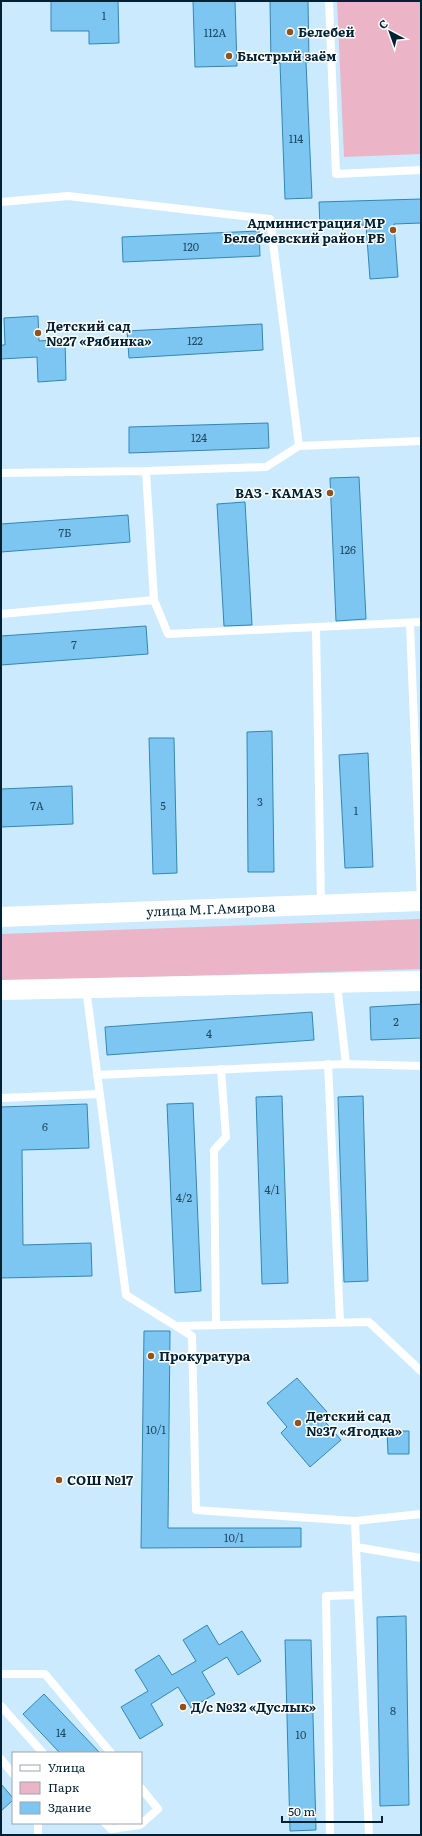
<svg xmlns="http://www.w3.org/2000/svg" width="422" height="1836" font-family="Literata,serif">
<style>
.green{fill:#ebb4c7}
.building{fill:#7dc6f2;stroke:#3286b3}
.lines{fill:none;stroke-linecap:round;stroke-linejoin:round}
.service{stroke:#fff;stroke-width:8}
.tertiary{stroke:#fff;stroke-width:20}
.poi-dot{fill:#92521c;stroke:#fff;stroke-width:1.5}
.labels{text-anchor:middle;stroke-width:3;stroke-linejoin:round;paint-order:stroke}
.number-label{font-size:11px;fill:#1f4a63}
.poi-label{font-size:13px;font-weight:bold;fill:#002133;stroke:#fff;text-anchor:start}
.street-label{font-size:13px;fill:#002133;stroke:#fff}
</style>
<rect width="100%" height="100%" fill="#cceafe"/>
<path class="green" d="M337,1H421V154L344,157Z
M421,919V969L1,982V934Z"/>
<path class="building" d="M51,1H118L119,43L89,44V31H51Z
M193,1H235L237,66L195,67Z
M270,1H308L309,62H306L312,198L285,199L280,63H271Z
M421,199V223L394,224L398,277L370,279L366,225L320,226L319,202Z
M259,231L260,256L123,262L122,237Z
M38,316L39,341L65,339L66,380L38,382L37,357L1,359V345H5L4,318Z
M262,324L263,350L129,358L127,331Z
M268,423L269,448L129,453V427Z
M359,477L366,619L336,621L330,478Z
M245,502L252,625L224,626L217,504Z
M128,515L130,542L1,552V524Z
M146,626L148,654L1,665V636Z
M272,731L274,872H248L247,732Z
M149,738H174L177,873L153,874Z
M368,753L373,867L345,868L339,755Z
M72,786L73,824L1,827V789Z
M421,1004V1038L371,1040L370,1007Z
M312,1012L314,1040L107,1055L105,1027Z
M282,1096L288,1283L262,1284L256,1097Z
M363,1096L368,1281L344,1282L338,1097Z
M193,1103L201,1291L175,1293L167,1104Z
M87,1104L89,1148L22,1150L23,1245L91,1243L92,1276L1,1278V1107Z
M144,1331H170L168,1528H301V1547L141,1548Z
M297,1378L327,1412L321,1417L341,1440L310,1467L281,1433L287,1427L267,1403Z
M387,1431H409V1454H388Z
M406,1616L409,1805L380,1806L377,1617Z
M207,1625L219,1645L242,1631L261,1661L238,1675L227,1657L202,1672L215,1694L191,1708L178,1687L151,1704L163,1725L140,1739L121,1707L148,1691L135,1670L159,1655L172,1675L196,1661L183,1640Z
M285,1640H311L316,1830L290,1831Z
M44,1694L100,1753H60L23,1714Z
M1,1784L13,1798V1800L1,1811Z"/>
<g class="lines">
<path class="service" d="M329,1L336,174L421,170
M1,202L68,196L270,219L299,446L421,441
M146,471L154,600L168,634L421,622
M1,473L146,471L266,467L299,446
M1,614L154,600
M410,623L421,899
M316,627L321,904
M86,988L126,1295L192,1336L196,1510L355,1521L358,1595
M328,1064L340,1322
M346,1064L421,1066
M97,1075L346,1064L337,984
M1,1098L100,1094
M216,1325L214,1150L226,1137L221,1069
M177,1326L369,1322L421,1371
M355,1521L421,1514
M356,1547L421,1558
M1,1674H45L111,1753
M1,1706L43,1753
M1,1759L13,1774
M105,1823L111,1829L140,1825L158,1809L141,1788
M38,1835V1823
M330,1835L326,1596L358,1595L369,1835"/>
<g class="tertiary">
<path id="s1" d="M1,917L421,901"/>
<path d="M1,990L421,981"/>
</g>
</g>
<g class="poi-dot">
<circle cx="290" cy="32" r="4"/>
<circle cx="229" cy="56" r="4"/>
<circle cx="393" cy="230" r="4"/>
<circle cx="38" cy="333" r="4"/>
<circle cx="330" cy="493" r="4"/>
<circle cx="151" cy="1356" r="4"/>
<circle cx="298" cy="1423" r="4"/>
<circle cx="59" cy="1480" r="4"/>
<circle cx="183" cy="1707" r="4"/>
</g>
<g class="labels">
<g class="number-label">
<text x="104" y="20">1</text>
<text x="215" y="37">112А</text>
<text x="296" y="143">114</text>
<text x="191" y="251">120</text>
<text x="195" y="345">122</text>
<text x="199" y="442">124</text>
<text x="65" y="537">7Б</text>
<text x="348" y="554">126</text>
<text x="74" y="649">7</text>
<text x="260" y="806">3</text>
<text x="37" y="810">7А</text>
<text x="163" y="810">5</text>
<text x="356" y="815">1</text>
<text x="396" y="1026">2</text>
<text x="209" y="1038">4</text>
<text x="45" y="1131">6</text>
<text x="272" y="1194">4/1</text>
<text x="184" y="1202">4/2</text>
<text x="156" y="1434">10/1</text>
<text x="234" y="1542">10/1</text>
<text x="393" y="1715">8</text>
<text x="61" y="1737">14</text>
<text x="301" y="1739">10</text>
</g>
<g class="poi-label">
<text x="298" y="37">Белебей</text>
<text x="237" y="61">Быстрый заём</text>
<text x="385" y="228" text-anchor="end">Администрация МР<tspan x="385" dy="15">Белебеевский район РБ</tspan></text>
<text x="46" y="331">Детский сад<tspan x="46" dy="15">№27 «Рябинка»</tspan></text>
<text x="322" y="498" text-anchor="end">ВАЗ - КАМАЗ</text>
<text x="159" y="1361">Прокуратура</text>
<text x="306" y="1421">Детский сад<tspan x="306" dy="15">№37 «Ягодка»</tspan></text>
<text x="67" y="1485">СОШ №17</text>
<text x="191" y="1712">Д/с №32 «Дуслык»</text>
</g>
<g class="street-label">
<text dy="5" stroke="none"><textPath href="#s1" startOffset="210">улица М.Г.Амирова</textPath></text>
</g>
</g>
<rect width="422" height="1836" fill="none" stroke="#002133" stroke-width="4"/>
<rect x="12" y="1752" width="130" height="72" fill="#ffffff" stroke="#99a6ad"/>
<rect x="20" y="1765" width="20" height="6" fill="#ffffff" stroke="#99a6ad"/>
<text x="48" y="1772" font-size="12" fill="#002133">Улица</text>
<rect x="20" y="1782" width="20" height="12" fill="#ebb4c7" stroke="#99a6ad"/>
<text x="48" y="1792" font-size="12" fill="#002133">Парк</text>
<rect x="20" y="1802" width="20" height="12" fill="#7dc6f2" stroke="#99a6ad"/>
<text x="48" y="1812" font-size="12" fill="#002133">Здание</text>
<g transform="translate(390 32) rotate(319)" stroke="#ffffff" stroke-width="3" paint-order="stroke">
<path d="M0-3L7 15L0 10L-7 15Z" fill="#002133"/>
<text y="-6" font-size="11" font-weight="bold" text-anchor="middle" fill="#002133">С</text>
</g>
<path d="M282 1816v6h100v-6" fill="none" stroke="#002133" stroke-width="2"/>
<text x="288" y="1816" font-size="12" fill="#002133" stroke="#ffffff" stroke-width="3" paint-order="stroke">50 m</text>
</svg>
